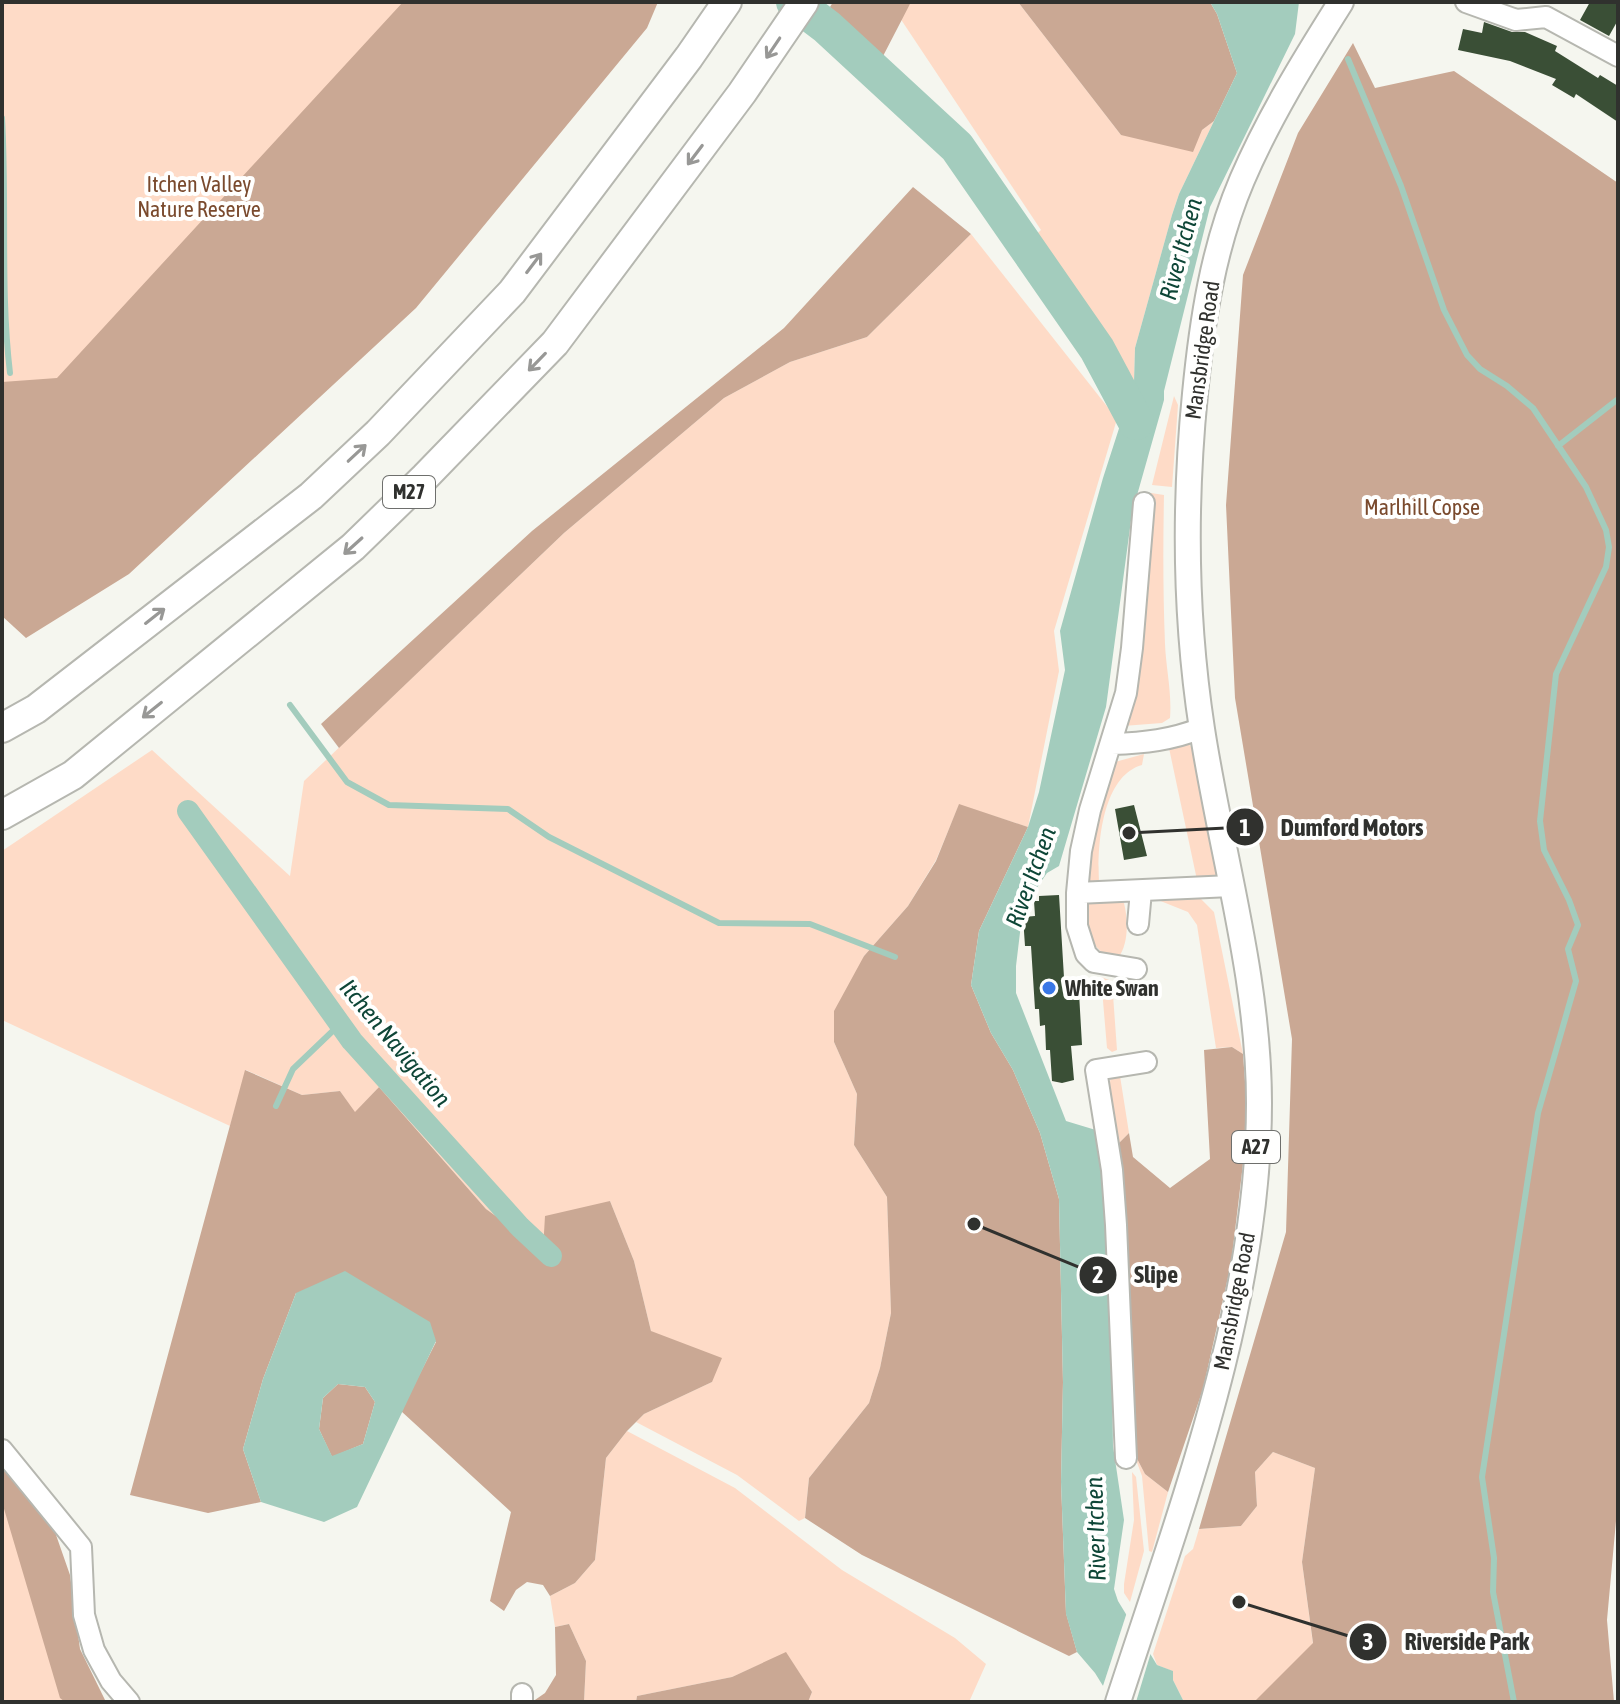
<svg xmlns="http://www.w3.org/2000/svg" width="1620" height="1704" font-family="'Asap Condensed',sans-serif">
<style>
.green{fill:#fedbc7}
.forest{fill:#caa894}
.water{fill:#a3ccbd;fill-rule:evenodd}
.pier{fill:#f5f6ef}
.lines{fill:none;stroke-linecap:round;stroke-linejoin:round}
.stream{stroke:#a3ccbd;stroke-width:6}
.canal{stroke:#a3ccbd;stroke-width:22}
.river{stroke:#a3ccbd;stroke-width:36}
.building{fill:#3a4f36}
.minor-casing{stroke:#b6b7b0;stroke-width:24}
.major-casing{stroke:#b6b7b0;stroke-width:28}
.highway-casing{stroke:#b6b7b0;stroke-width:32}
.minor{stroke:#fff;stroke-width:20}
.major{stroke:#fff;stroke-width:24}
.highway{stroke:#fff;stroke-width:28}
.oneway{stroke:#989896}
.poi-dot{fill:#3977e6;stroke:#fffffe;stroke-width:3}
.labels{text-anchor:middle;stroke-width:8;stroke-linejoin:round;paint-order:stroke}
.shield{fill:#fffffe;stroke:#6e6f6c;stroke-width:2}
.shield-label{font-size:20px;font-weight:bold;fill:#30312e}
.park-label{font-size:22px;fill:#7a4a2d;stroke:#fffffe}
.street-label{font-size:22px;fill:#30312e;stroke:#fffffe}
.poi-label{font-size:22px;font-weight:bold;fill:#30312e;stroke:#fffffe;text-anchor:start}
.water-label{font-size:24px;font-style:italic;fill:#0e4637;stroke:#fffffe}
.leader{fill:none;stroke:#30312e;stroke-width:3}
.callout-dot{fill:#30312e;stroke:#fffffe;stroke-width:3}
.mark-label{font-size:24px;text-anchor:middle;font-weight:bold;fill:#fff}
.callout-label{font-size:24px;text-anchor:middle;font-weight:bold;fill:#30312e;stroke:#fffffe;stroke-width:8;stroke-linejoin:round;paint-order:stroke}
</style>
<rect width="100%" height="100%" fill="#f5f6ef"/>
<path class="green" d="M2,2H651L2,467Z
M911,2H1018L1121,135L1202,130L1214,121L1179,194L1172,215L1135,348L1134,382L1130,383L1120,363L1030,240L1041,230L900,18Z
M971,234L1117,419L1054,631L1059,671L1028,827L959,805L936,860L908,906L864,956L834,1042L857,1094L854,1145L887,1197L891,1313L880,1368L869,1403L809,1478L805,1518L799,1521L737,1475L636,1422L644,1414L712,1382L651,1331L634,1261L610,1201L544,1251L486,1209L379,1087L355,1113L340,1091L302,1095L246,1070L230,1126L2,1020V851L152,750L290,876L304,781L564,533L724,398L790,362L867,337Z
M1174,396L1178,405L1172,487L1152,485Z
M1151,493L1164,495C1163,545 1163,594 1165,644C1166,669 1172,692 1170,718L1162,723L1123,726Z
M1188,743L1192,748L1218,872L1212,879L1197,880L1169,748Z
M1144,754L1142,765C1102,776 1097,846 1099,881H1084L1086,852L1115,762Z
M1190,897L1201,899L1214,912L1243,1054L1232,1047L1216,1048L1197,925L1188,912L1158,900Z
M1084,900H1115L1124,903C1128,919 1129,944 1118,958C1087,953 1087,926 1084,900Z
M1101,977L1112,981L1117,1050L1112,1052L1107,1048Z
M1120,1076L1129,1133L1118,1144L1109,1087L1111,1077Z
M627,1431L735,1488L842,1570L955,1638L986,1664L969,1702H808L812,1692L786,1653L732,1677L637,1696L636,1702H584L586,1661L569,1624L555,1627L550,1596L575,1583L595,1560L606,1458Z
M1132,1449L1145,1474L1168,1492L1152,1552L1149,1551L1142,1476Z
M1273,1452L1315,1468L1302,1562L1313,1644L1280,1702H1184L1173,1680L1172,1671L1157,1665L1153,1654L1185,1556L1193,1549L1199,1529L1241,1526L1257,1506L1255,1472Z
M1132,1472L1136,1477L1144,1551L1130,1602L1124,1593V1584L1134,1520Z
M2,1499L105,1702H2Z"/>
<path class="forest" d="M403,2H658L647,28L416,308L129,574L26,638L2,616V382L57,378Z
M833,2H911L881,60L830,7Z
M1018,2H1210L1217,14L1237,73L1214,121L1202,130L1193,152L1121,135Z
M1353,43L1375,88L1454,71L1618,183V1521H1616L1607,1620L1614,1702H1254L1313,1643L1302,1562L1315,1468L1273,1452L1255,1472L1257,1506L1241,1526L1199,1529L1286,1232L1292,1039L1235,698L1226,505L1243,275L1298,133Z
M913,187L971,234L867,337L790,362L724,398L564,533L339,748L321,724L532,531L784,328Z
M959,804L1028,827L979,931L971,985L991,1033L1013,1070L1040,1133L1059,1199L1063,1382L1061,1482L1066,1613L1077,1652L1069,1656L862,1555L805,1518L809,1478L869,1403L880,1368L891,1313L887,1197L854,1145L857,1094L834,1042V1011L864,956L908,906L936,861Z
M1232,1047L1243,1054L1248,1122L1231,1264L1203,1389L1168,1492L1145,1474L1132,1449L1126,1211L1118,1144L1129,1133L1133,1157L1170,1188L1210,1159L1204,1050Z
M245,1070L302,1095L340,1091L355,1112L379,1087L486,1209L543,1250L545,1216L610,1201L634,1261L651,1331L722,1358L712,1382L644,1414L627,1431L606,1458L595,1560L575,1583L550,1596L543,1585L527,1582L516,1590L504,1611L490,1601L511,1512L401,1411L436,1342L296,1293L263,1379L243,1449L261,1502L208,1513L130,1495Z
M338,1384L365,1387L375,1402L363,1444L332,1457L319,1429L323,1398Z
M2,1456L55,1532L70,1575L80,1649L106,1702H65L60,1698L2,1502Z
M569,1624L586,1661L584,1702H532L545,1693L556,1675L555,1627Z
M786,1652L812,1692L808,1702H636L637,1696L732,1677Z"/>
<path class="water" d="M1210,2H1299L1295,34L1210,207L1164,391V400L1132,513L1106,707L1059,866L1047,873L1030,898L1022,916L1016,966V993L1066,1121L1099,1131L1109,1192L1113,1446L1124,1520L1114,1589L1118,1601L1157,1665L1173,1671V1680L1184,1702H1113L1095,1673L1077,1652L1066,1614L1061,1482L1063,1382L1059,1199L1040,1133L1013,1070L991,1033L971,985L979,931L1028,827L1039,792L1065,670L1060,631L1103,478L1134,382L1135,348L1172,215L1179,194L1237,73L1217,14Z
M345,1271L430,1322L436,1341L357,1507L324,1522L261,1502L243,1449L263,1379L296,1293ZM338,1384L365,1387L375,1402L363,1444L332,1456L319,1429L323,1398Z"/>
<path class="pier" d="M1128,1609L1152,1649L1136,1702H1108L1101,1692Z"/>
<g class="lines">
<path class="stream" d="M1348,59L1401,186L1444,310L1467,355L1480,369L1507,386L1533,408L1586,487L1606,530L1609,547L1606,567L1556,674L1540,821L1544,850L1569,900L1578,925L1568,949L1576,981L1538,1113L1482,1477L1494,1558L1493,1592L1514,1702
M2,118C7,203 0,289 10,373
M1558,446L1618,399
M290,705L347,782L389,805L508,809L549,837L719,923L810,924L895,957
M276,1106L293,1069L340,1024"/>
<path class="canal" d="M188,811L352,1041L520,1227L551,1256"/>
<path class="river" d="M794,2L827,27L957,147L1097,349L1136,422"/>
</g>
<path class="building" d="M1590,2H1618V20L1609,36L1580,20Z
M1484,22L1512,32H1525L1557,46L1555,51L1598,78L1600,75L1618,86V122L1576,94L1574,98L1552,85L1556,79L1510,61L1458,50L1463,29L1482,33Z
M1134,805L1147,856L1124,860L1115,809Z
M1059,895L1065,994L1079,993L1082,1045L1071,1046L1074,1080L1062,1083L1052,1081L1050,1050H1046L1045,1025L1040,1026L1039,1009H1035L1031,946H1025L1023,917L1035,916L1034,901H1039V896Z"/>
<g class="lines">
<defs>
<path id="minor" d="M1466,2L1516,20L1546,17L1618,56
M1112,744C1145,743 1171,740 1202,728
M1077,893L1231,886
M1138,924L1141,891
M1136,969L1094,962L1086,954L1077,926V893L1081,851L1090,810L1126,693L1132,648L1144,503
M2,1450L81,1547L84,1615L94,1650L111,1681L129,1702
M1126,1458L1116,1225L1112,1170L1096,1070L1146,1062
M522,1702V1694"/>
<path id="major" d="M1118,1702C1180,1511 1259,1306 1259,1103C1259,976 1221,853 1202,729C1185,618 1184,505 1195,394C1202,321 1213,248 1242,180C1269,117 1305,59 1341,2"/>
<path id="highway" d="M2,728L36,709L311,496L378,433L512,292L689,57L727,2
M2,815L73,775L353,547L425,477L555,343L742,93L804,2"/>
</defs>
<use href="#minor" class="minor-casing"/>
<use href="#major" class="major-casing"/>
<use href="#highway" class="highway-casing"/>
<use href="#minor" class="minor"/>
<use href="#major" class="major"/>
<use href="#highway" class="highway"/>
</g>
<defs><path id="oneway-shaft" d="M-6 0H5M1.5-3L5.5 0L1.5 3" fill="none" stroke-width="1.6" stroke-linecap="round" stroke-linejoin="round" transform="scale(2)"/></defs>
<g class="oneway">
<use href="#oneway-shaft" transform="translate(773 48) rotate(124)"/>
<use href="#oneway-shaft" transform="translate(695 155) rotate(127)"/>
<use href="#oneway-shaft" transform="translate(534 263) rotate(-53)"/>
<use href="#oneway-shaft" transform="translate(537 362) rotate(134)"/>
<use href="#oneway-shaft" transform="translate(357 453) rotate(-43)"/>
<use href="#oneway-shaft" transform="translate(353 546) rotate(138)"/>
<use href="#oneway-shaft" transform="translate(155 616) rotate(-38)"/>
<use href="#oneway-shaft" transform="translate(152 710) rotate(141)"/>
</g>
<circle class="poi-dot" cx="1049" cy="988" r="8"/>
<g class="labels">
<g class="shield">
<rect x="383" y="476" width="52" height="32" rx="6"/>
<rect x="1232" y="1131" width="48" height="32" rx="6"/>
</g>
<g class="shield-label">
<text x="409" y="499">M27</text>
<text x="1256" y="1154">A27</text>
</g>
<g class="park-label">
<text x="199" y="192">Itchen Valley<tspan x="199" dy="25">Nature Reserve</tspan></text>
<text x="1422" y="515">Marlhill Copse</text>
</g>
<g class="street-label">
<text transform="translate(1202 350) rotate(-82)" y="8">Mansbridge Road</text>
<text transform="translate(1234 1301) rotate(-79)" y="8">Mansbridge Road</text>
</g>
<g class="poi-label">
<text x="1065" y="996">White Swan</text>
</g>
<g class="water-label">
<text transform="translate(1181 249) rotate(-75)" y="8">River Itchen</text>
<text transform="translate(1031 877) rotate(-70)" y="8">River Itchen</text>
<text transform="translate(395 1043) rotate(50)" y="8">Itchen Navigation</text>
<text transform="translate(1096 1529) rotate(-92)" y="8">River Itchen</text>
</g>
</g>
<path class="leader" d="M1129 833L1245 827M974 1224L1098 1275M1239 1602L1368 1642"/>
<g class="callout-dot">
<circle cx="1129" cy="833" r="8"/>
<circle cx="974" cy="1224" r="8"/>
<circle cx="1239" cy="1602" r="8"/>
<circle cx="1245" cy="827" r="20"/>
<circle cx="1098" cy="1275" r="20"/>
<circle cx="1368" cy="1642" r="20"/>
</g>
<g class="mark-label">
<text x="1245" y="836">1</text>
<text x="1098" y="1283">2</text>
<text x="1368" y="1650">3</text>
</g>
<g class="callout-label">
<text x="1352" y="836">Dumford Motors</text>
<text x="1156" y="1283">Slipe</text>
<text x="1467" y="1650">Riverside Park</text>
</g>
<rect width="1620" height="1704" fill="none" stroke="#30312e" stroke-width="8"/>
</svg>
